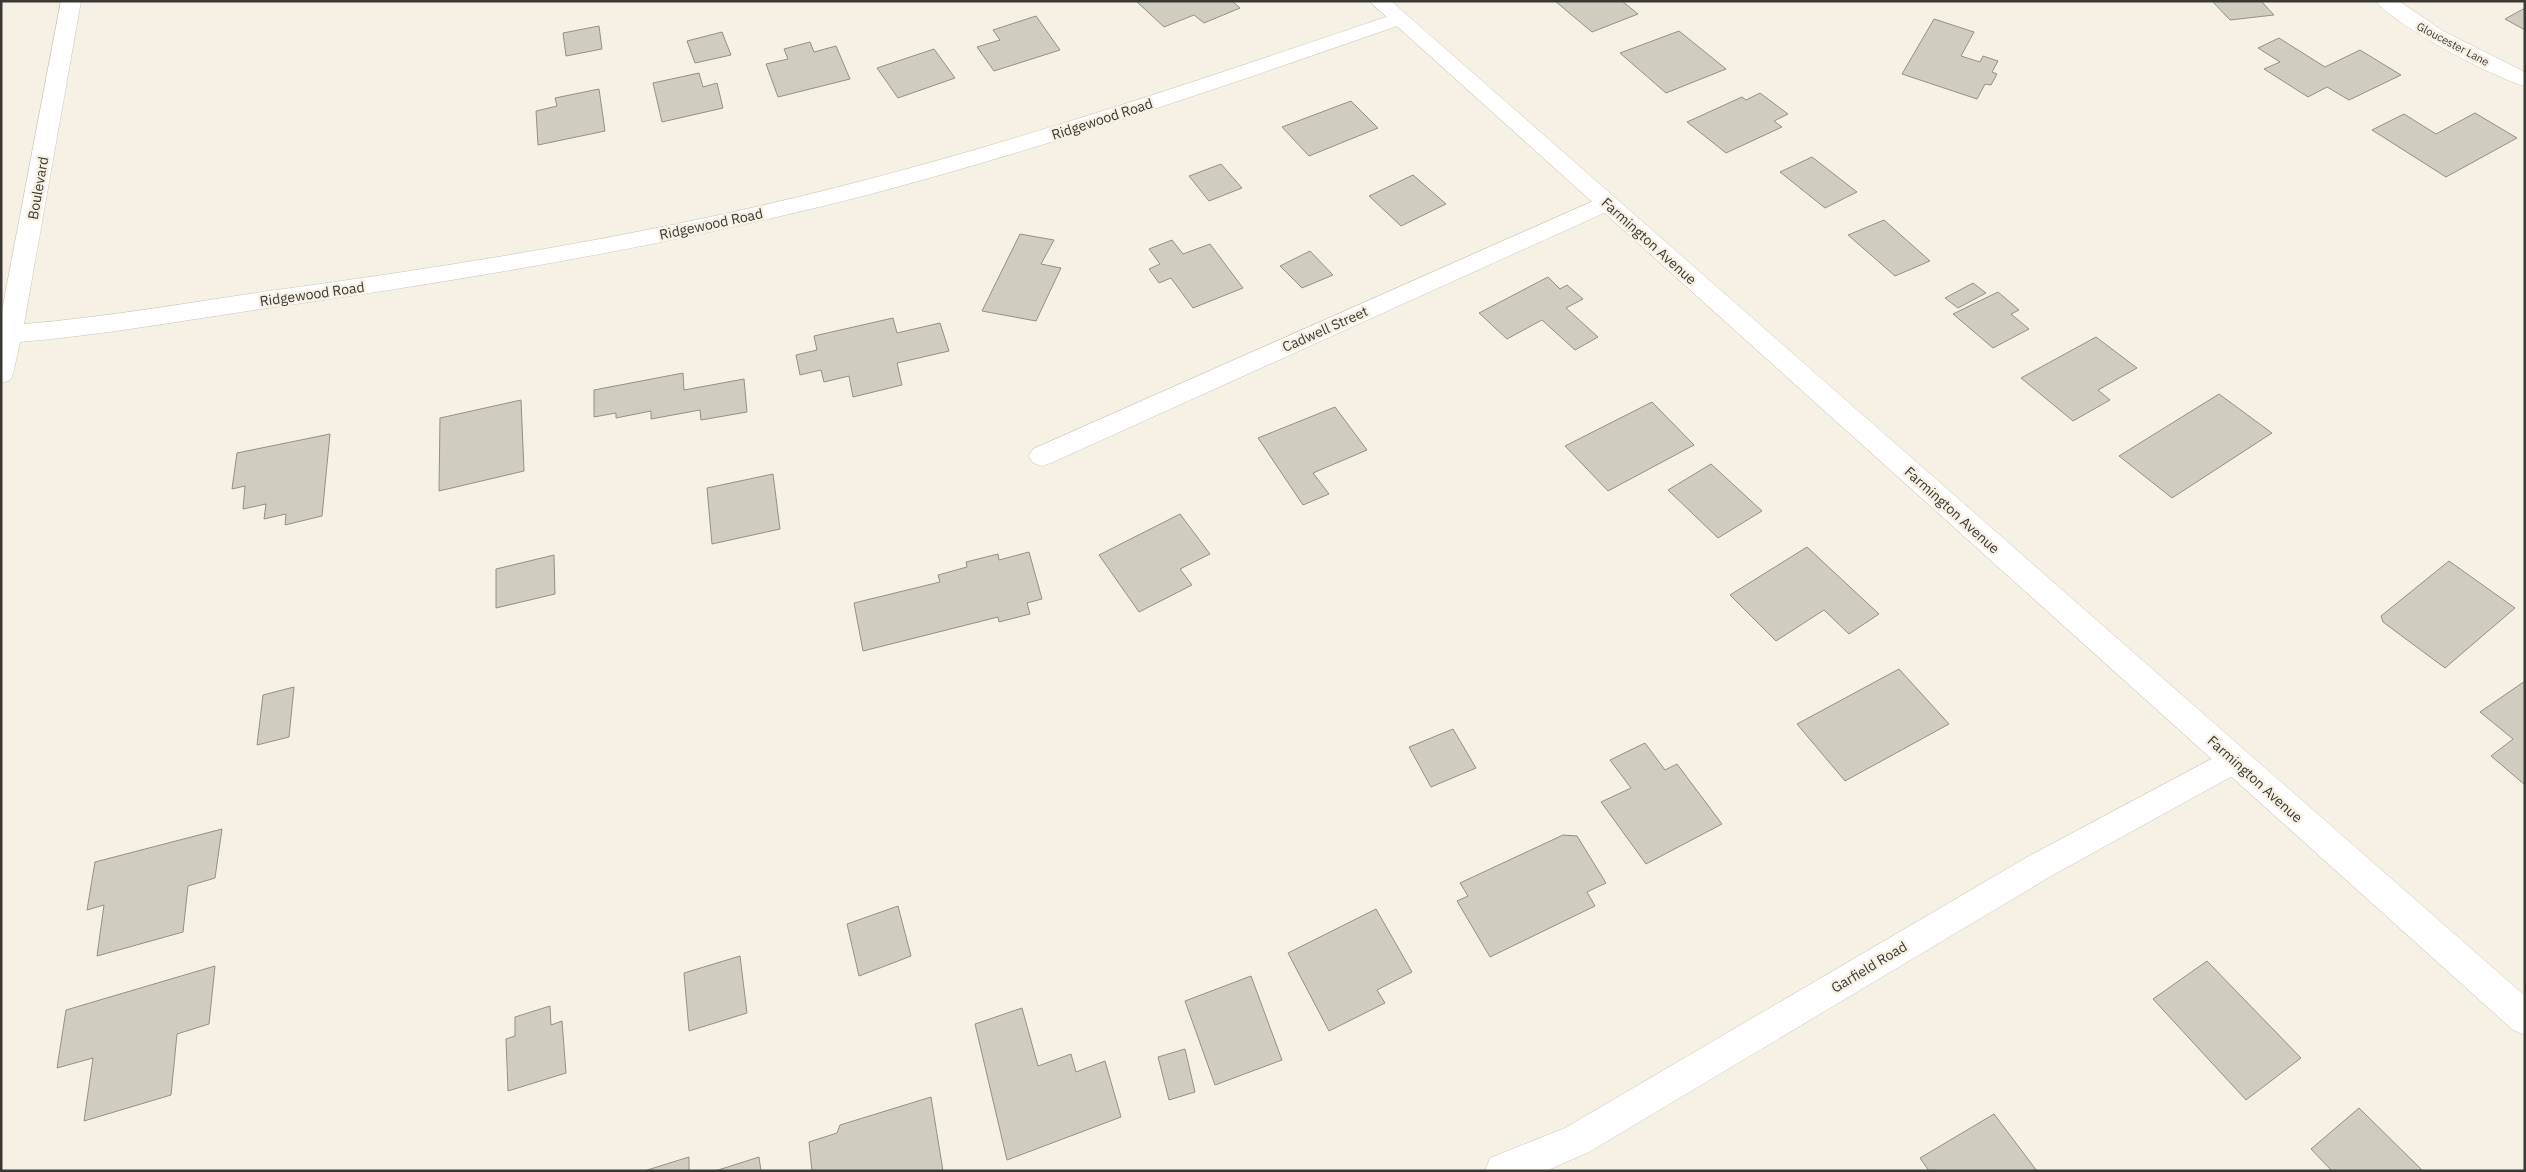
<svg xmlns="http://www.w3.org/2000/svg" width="2526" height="1172" font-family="'IBM Plex Sans',sans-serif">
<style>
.building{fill:#d1ccc0;stroke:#949084}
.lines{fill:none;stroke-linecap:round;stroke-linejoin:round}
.minor-casing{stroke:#cac6ba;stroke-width:1}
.secondary-casing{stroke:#cac6ba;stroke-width:1}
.primary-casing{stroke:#cac6ba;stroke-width:1}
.minor{fill:#fff;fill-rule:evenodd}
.secondary{fill:#fff;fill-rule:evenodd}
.primary{fill:#fff;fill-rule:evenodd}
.labels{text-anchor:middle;stroke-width:5;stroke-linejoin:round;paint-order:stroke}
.far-street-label{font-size:11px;fill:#3a3833;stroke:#f6f1e4}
.street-label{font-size:14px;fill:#3a3833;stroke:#f6f1e4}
</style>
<rect width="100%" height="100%" fill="#f6f1e4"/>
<path class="building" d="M1136,1H1232L1240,8L1204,23L1194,15L1164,27Z
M1555,1H1622L1638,14L1592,32Z
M2212,1H2261L2274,15L2230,20Z
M2525,8V30L2505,19Z
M1036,16L1060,50L994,71L977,47L1000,40L993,30Z
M1934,19L1974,32L1961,56L1980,62L1983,56L1998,61L1992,72L1997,74L1991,85L1985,84L1977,99L1902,74Z
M599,26L602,49L566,56L563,33Z
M1679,31L1726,69L1666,93L1620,53Z
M722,32L731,55L695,63L687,41Z
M2279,38L2325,67L2360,50L2401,75L2349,100L2327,87L2308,97L2264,69L2280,62L2258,48Z
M810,42L814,52L836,46L850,79L778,97L766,64L788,59L784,49Z
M934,49L955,78L898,98L877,68Z
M699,73L703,87L717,83L723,108L662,122L653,83Z
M599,89L605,131L538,145L536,111L557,106L555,98Z
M1760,93L1788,114L1774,121L1782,127L1726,153L1687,122L1742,97L1746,100Z
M1351,101L1378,128L1309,156L1282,127Z
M2475,113L2517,138L2446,177L2372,130L2404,114L2436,134Z
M1812,157L1857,192L1825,208L1780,172Z
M1221,164L1242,188L1209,201L1189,176Z
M1413,175L1446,204L1401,226L1369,196Z
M1884,220L1930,261L1895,276L1848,235Z
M1020,234L1054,240L1041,264L1061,268L1036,321L982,311Z
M1172,240L1183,254L1210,244L1243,288L1193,308L1171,278L1159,283L1149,269L1160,264L1149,249Z
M1310,251L1333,275L1302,288L1280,266Z
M1548,277L1560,289L1567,285L1583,299L1566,308L1598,337L1575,350L1542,320L1507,339L1479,313Z
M1973,283L1986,293L1958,308L1945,298Z
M1998,292L2019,310L2011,314L2029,329L1993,348L1953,314Z
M893,318L897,333L940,323L949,351L897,363L902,385L853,397L849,376L824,382L821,370L800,375L796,355L817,350L814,336Z
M2096,337L2137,368L2098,390L2110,400L2073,421L2021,378Z
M683,373L684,390L744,379L747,412L701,420L700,410L651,419V411L616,418V413L594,417V390Z
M2219,394L2272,433L2172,498L2119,456Z
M521,400L524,471L439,491L440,418Z
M1652,402L1694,445L1608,491L1565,446Z
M1335,407L1367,450L1313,473L1329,494L1303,505L1258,438Z
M330,434L322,516L285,525L286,514L264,519L266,504L243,509L245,486L232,489L237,453Z
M1711,464L1762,511L1718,538L1668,490Z
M773,474L780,529L712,544L707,488Z
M1180,514L1210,554L1180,569L1192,585L1139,612L1099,555Z
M1807,547L1879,614L1849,634L1824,610L1776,641L1730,595Z
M1029,552L1042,599L1027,603L1030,614L999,622L998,617L863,651L854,603L940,582L938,575L967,567L966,562L998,554L999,560Z
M554,555L555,594L496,608V569Z
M2449,561L2515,608L2445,668L2383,622L2381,616Z
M1899,669L1949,724L1845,781L1797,724Z
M2525,681V785L2491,756L2513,739L2480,712Z
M294,687L289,737L257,745L263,695Z
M1453,729L1476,768L1431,787L1409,747Z
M1645,743L1665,770L1677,764L1722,824L1646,864L1601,802L1631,788L1610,760Z
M222,829L215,878L188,886L183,932L97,956L104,905L87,910L95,862Z
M1563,835L1577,836L1606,883L1587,892L1595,906L1490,957L1457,901L1468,896L1460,883Z
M898,906L911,956L859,976L847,924Z
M1376,909L1412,972L1377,990L1385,1003L1329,1031L1288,953Z
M740,956L747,1013L689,1031L684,973Z
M2207,961L2301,1058L2246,1100L2153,999Z
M215,966L209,1024L177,1034L171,1095L84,1121L93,1058L57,1068L66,1010Z
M1251,976L1282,1060L1215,1085L1185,1001Z
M550,1006L551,1025L562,1021L566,1073L508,1091L506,1039L515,1036V1017Z
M1022,1008L1038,1066L1071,1054L1076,1072L1105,1061L1121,1117L1007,1160L975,1024Z
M1185,1049L1195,1092L1169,1100L1158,1057Z
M931,1097L943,1171H812L809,1142L837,1133L840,1125Z
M2359,1108L2423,1171H2332L2311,1149Z
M1994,1114L2037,1171H1929L1920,1158Z
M689,1157V1171H644Z
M759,1157L761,1171H715Z"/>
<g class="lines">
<defs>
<path id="minor" d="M2376,1H2399L2443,31L2525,72V86C2496,79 2392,24 2376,1Z
M1607,195L1615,198L1618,203L1615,208L1051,463L1042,466L1033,463L1029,456L1033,449Z
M2234,747L2245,751L2249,760L2245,769L2051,876L1589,1152L1546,1171H1485L1490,1158L1565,1128L2029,856Z"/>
<path id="secondary" d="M61,1H81L24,324C108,317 192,302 276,290C476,263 677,230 873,178C1048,132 1220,73 1392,15H1406L1409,19L1406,23C1228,85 1049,147 867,195C669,246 470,279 268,308C186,320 103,335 20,342L13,374L10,380L1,383V316Z"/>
<path id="primary" d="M1369,1H1391L2525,996V1035L2513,1030Z"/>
</defs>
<use href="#minor" class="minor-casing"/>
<use href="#secondary" class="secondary-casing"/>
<use href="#primary" class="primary-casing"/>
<use href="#minor" class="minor"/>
<use href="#secondary" class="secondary"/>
<use href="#primary" class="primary"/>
</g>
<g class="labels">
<g class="far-street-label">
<text transform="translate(2453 44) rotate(28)" y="4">Gloucester Lane</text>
</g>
<g class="street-label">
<text transform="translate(1102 119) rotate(-18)" y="5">Ridgewood Road</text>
<text transform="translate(38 188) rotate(-80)" y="5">Boulevard</text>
<text transform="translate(711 224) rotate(-12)" y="5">Ridgewood Road</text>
<text transform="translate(1649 241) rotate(42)" y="5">Farmington Avenue</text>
<text transform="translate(312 294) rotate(-8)" y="5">Ridgewood Road</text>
<text transform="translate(1325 329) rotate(-24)" y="5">Cadwell Street</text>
<text transform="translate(1952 510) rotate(42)" y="5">Farmington Avenue</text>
<text transform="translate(2255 779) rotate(42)" y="5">Farmington Avenue</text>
<text transform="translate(1869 967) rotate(-31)" y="5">Garfield Road</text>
</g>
</g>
<rect width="2526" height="1172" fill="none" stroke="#3a3833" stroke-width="5"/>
</svg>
